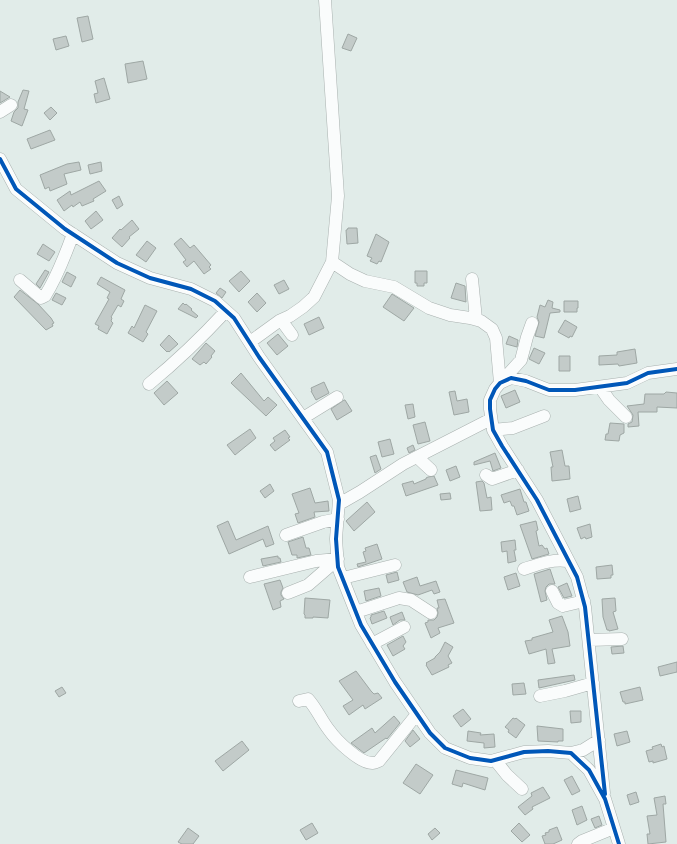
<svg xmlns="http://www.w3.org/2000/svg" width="677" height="844" font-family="Mulish,sans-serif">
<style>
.building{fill:#c3cbc9;stroke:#9ea7a4}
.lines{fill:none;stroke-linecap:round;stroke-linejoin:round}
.minor-casing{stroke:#a9b1af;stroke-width:13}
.minor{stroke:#fafcfc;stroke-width:12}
.cycleway-casing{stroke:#fff;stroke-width:6}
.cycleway{stroke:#0057b8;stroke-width:4}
</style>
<rect width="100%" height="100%" fill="#e1ece9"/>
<path class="building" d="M88,16L93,39L82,42L77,18Z
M348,34L357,38L351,51L342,48Z
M66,36L69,46L56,50L53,39Z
M143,61L147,79L128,83L125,64Z
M104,78L110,99L96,103L94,94L98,93L95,81Z
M23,90L29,91L24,109L28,110L22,126L11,121L14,112L18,108V102Z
M0,91L10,97L0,103Z
M51,107L57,113L50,120L44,113Z
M50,130L55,140L31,149L27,139Z
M79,162L81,170L64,174L67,184L50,191L49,187L45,189L40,175L67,164Z
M101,162L102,171L90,174L88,165Z
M99,181L106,191L93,199L94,201L82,206L80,202L73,207L72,205L64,211L57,200L70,191L71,195Z
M119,196L123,205L117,209L112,200Z
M96,211L103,220L91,229L85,221Z
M132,220L139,229L129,237L130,238L122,247L112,238L120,229L121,230Z
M348,228H357L358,243L347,244L346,230H347Z
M376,234L389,242L381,262L379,261L377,264L370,261L372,258L367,256Z
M181,238L190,248L194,245L211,265L209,267L211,269L204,274L194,261L187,267L183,262L186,260L174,244Z
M147,241L156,248L146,262L136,255Z
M43,244L55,252L49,261L37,254Z
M45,270L49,272L40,288L36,284Z
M241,271L250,281L239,292L229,281Z
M415,271H427V283H424V286H417V283H415Z
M67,272L76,277L71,287L62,282Z
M101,277L125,290L121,299L124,301L121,307L118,305L111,317L112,318L111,321L113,323L107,334L98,329L99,326L95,324L109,299L107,298L110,292L97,284Z
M284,280L289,289L279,294L274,285Z
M456,283L465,286L466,302L451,298Z
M220,288L226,292L222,298L216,293Z
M20,290L38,304L51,318L54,323L52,324L53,326L46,330L14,297Z
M56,293L66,298L62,305L52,300Z
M257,293L266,303L257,312L248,302Z
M392,294L414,308L404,321L383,307Z
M548,300L553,302L552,308L560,310V312L550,313L544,338L535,336L539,322L537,317L540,305L545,307Z
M564,301H578V308H577V312H564Z
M183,303L185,305L186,304L192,309L191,310L198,316L196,318L178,309Z
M145,305L157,311L146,332L148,334L143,342L128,333L132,326L134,328Z
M319,317L324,328L309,335L304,324Z
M565,320L577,327L572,337L570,336L569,338L558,332Z
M278,334L288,346L277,355L267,343Z
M169,335L178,344L169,352L168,351L167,352L160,345Z
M509,336L518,340L517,347L506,344Z
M206,343L215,351L211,356L212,357L206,364L204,362L200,365L192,359Z
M534,348L545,353L539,364L529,359Z
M635,349L637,363L619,366L618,364L599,365V356L617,355V352Z
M559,356H570V371H559Z
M241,373L264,401L268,397L277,405L266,416L231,383Z
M167,381L178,393L164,405L154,393Z
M324,382L329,393L316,400L311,391H312L311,388Z
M515,390L520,402L506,408L501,396Z
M455,391L457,401L467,399L469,412L454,415L449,392Z
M666,392L677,393V408L657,407V412H638L639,426L628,427V424L632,422L633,415L627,406L644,404L645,394H664Z
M344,400H345L352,411L337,420L331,409Z
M413,404L415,417L408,419L405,405Z
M425,422L430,441L418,444L413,425Z
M610,423L624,424V433L620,435L619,441L605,440L606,434H608Z
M250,429L256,438L235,455L227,445Z
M285,430L290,437L288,438L290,440L275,451L270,445L275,441L273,438Z
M390,439L394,454L382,457L378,442Z
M413,445L415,450L409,453L407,448Z
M562,450L565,466H569L570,479L552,481L551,467H553L550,452Z
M495,453L501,468L493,471L490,461L474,465V462Z
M376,455L381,469L375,473L370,457Z
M456,466L460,477L450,481L446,470Z
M434,476L438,485L406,496L402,484L413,481L414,484L426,479V478L428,477Z
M482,481L484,483L487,498L491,497L492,510L480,511L476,482Z
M270,484L274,491L265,498L260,491Z
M310,488L315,503L328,501L329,511L314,512L315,517L298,523L295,514L299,513L292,494Z
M520,489L524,502H526L529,511L517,515L514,506H512L510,501L504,503L501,495Z
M450,493L451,499L441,500L440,494Z
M578,496L581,509L570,512L567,499Z
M367,502L375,512L354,531L346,521Z
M228,521L236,540L268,526L274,544L266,547L263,539L229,554L217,526Z
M536,521L538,530L536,531L539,546L542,545L545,549L547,548L549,554L532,559L520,525Z
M590,524L592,537L586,539L585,537L581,539L577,528Z
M303,537L306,548H309L311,555L297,558V555H292L288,542Z
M515,540L516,550H514L516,561L508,563L507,551L502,552L501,542Z
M377,544L382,559L358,567L357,564L366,562L363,552L366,551L365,548Z
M278,556V558H280L281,562L263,566L261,559Z
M612,565L613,575H611V578L597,579L596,567Z
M550,569L555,584H549L546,587L545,591L547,600L541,602L534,574Z
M397,572L399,580L388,583L386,575Z
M516,573L520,586L508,590L504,577Z
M417,577L420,586L436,581L440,592L434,594L432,590L418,595L407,592L403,582Z
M280,580L283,588L281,592V595L284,599L280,601L281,607L273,610L264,584Z
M567,583L572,596L564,598L558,587Z
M379,588L381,596L366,601L364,591Z
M305,598L330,600L328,618L313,617V618H305V615L304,614Z
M615,598L616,611L613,612L618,629L609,631V630H607L603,617L602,599Z
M445,599L454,623L438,628L440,633L431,638L425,623L428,622V620H434L437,617L438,613L437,608H439L437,600Z
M384,611L387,618L372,624L370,618L371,617V615Z
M402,612L405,620H400L393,625L390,617Z
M562,616L568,632L570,646L552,649L555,663L548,664L546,649L529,654L525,641L532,640V638L553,632L549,620Z
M403,636L406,642L403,646L405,649L393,656L387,645Z
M445,642L453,647L448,656L452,663L448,665L449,667L432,675L426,665L427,664L426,663L435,658V657L440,652Z
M623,646L624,653L612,654L611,647Z
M677,662V672L660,676L658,667Z
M356,671L371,691L374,694L378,693L382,698L365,709L363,705L349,715L343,706L353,700L339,681Z
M574,675L575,680L539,688L538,680Z
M524,683L526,694L513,695L512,684Z
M62,687L66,693L59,697L55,691Z
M640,687L643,700L625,704V702H623L620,692Z
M463,709L471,719L461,727L453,716Z
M570,711H581V722L571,723Z
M394,716L400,723L387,739L386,738L364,753L351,743L372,728L375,733Z
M513,718L515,719L516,718L525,725L516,738L508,732L509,730L505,727Z
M537,726L563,729V741H558V742L538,741Z
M413,730L420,739L410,747L405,741Z
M468,731L481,733L480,735L494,734L495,747L484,748V743L467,741Z
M627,731L630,742L617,746L614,734Z
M242,741L249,750L223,771L215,761Z
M661,744L662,747L664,746L667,759L653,763V761L649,762L646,751L653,749L652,747Z
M416,764L433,775L420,794L403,783Z
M456,770L488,778L485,790L463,783L462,787L452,784Z
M572,776L580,791L572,795L564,780Z
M543,787L550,798L532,807L533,809L525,815L518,807L532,796L531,793Z
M636,792L639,802L630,805L627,795Z
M665,796L666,804H663L666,842L648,844L647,834H650L647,816L657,815L654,798Z
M582,806L587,820L577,825L572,810Z
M599,816L602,825L595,828L591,819Z
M312,823L318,833L306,840L300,830Z
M519,823L530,835L522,842L511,831Z
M557,827L562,840L553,844H545L542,836L546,835L545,833L549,832V830Z
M188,828L199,836L193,844H182L178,842Z
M435,828L440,833L432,840L428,834Z"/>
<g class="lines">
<defs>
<path id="minor" d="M0,112L11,105
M0,159L16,189L65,229L117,263L150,278L191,289L215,301L234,318L259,357L327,452L339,500L336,539L338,567L361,625L395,682L430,733L445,748L470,758L491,761L524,752L548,751L571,753L589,770L605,799L619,844
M332,262L350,274L365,281L394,287L429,308L450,315L470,318L481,321L492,329L496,338L500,383
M472,279L476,319
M20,280L41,298L45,296C57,277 65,256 73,234
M281,320L292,335
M250,342L279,321L290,316L303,307L314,297L332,262L338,196L325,0
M502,381L521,360L527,337L532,323
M149,384C177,361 202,337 226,311
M600,387L609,400L626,417
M303,418L337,397
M493,430L513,428L544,416
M417,457L431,470
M486,475L492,479L518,470
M339,504L360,492L403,464L491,419
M286,535L323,522L338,519
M524,569C539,564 552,559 567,561
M250,577L316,561L338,559
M343,578L395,565
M552,591L558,603L563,606L584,601
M288,593L308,585L338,559
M356,612L399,598L411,600L431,613
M589,640L622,639
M372,644L404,627
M540,696L565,691L593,683
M299,701L308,699C317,709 321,720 329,730C336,740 360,764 373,763C375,763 377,762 379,761L417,714
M571,753L583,750L599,740
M495,760L507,775L522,789
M604,793L585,607L577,577L537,500L502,446L493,430L490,409V400L495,389L500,383L511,378L526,381L549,390H575L627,383L648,373L677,369
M578,844L582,841L614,828"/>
</defs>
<use href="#minor" class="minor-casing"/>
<use href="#minor" class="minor"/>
<defs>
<path id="cycleway" d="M0,159L16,189L65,229L117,263L150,278L191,289L215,301L234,318L259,357L327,452L339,500L336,539L338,567L361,625L395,682L430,733L445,748L470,758L491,761L524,752L548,751L571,753L589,770L605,799L619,844
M605,794L585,607L577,577L537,500L502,446L493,430L490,409V400L495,389L500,383L511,378L526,381L549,390H575L627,383L648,373L677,369"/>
</defs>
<use href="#cycleway" class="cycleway-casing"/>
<use href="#cycleway" class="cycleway"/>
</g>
</svg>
